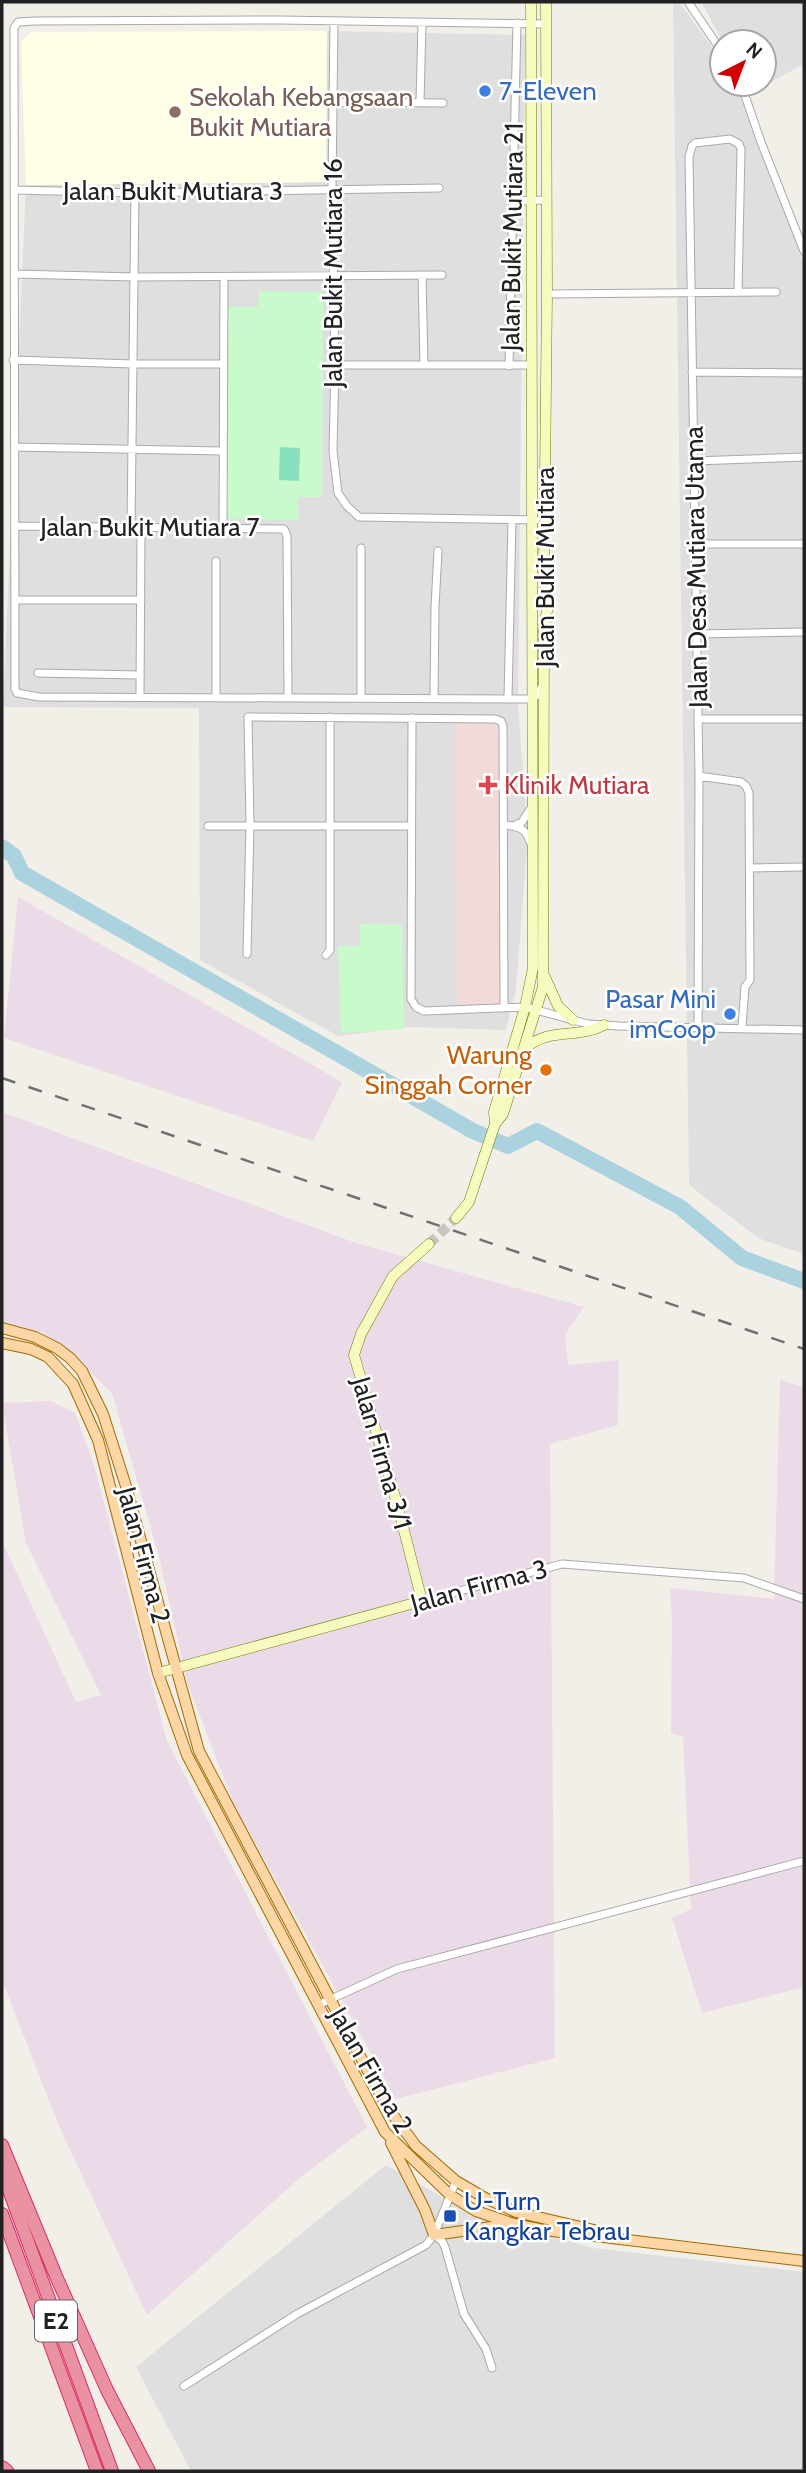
<svg xmlns="http://www.w3.org/2000/svg" width="806" height="2473" font-family="Cabin,sans-serif">
<style>
.residential{fill:#e0dfdf}
.commercial{fill:#f2dad9}
.industrial{fill:#ebdbe8}
.education{fill:#ffffe5}
.park{fill:#c8facc}
.pitch{fill:#88e0be}
.lines{fill:none;stroke-linecap:round;stroke-linejoin:round}
.river{stroke:#aad3df;stroke-width:16}
.secondary-tunnel{stroke:#c8c6c1;stroke-width:10;stroke-dasharray:10 5;stroke-linecap:butt}
.street-casing{stroke:#a9a9a9;stroke-width:9}
.secondary-casing{stroke:#707d05;stroke-width:11}
.primary-casing{stroke:#a06b00;stroke-width:12}
.highway-casing{stroke:#dc2a67;stroke-width:14}
.street{stroke:#fff;stroke-width:7}
.secondary{stroke:#f7fabf;stroke-width:10}
.primary{stroke:#fcd6a4;stroke-width:10}
.highway{stroke:#e892a2;stroke-width:12}
.rail{stroke:#707070;stroke-width:2.5;stroke-dasharray:14 14;stroke-linecap:butt}
.shop-dot{fill:#3f7fe0;stroke:#fff;stroke-width:2.5}
.education-dot{fill:#8d6e63;stroke:#fff;stroke-width:2.5}
.health-dot{fill:#e0444e;stroke:#fff;stroke-width:2.5}
.food-dot{fill:#e8710a;stroke:#fff;stroke-width:2.5}
.transit-dot{fill:#1a4fb4;stroke:#fff;stroke-width:2.5}
.labels{text-anchor:middle;stroke-width:5;stroke-linejoin:round;paint-order:stroke}
.shield{fill:#fff;stroke:#646464;stroke-width:2}
.shield-label{font-size:24px;font-weight:bold;fill:#222}
.shop-label{font-size:26px;fill:#366cbe;stroke:#fff;text-anchor:start}
.education-label{font-size:26px;fill:#785e54;stroke:#fff;text-anchor:start}
.street-label{font-size:26px;fill:#222;stroke:#fff}
.health-label{font-size:26px;fill:#be3a42;stroke:#fff;text-anchor:start}
.food-label{font-size:26px;fill:#c56008;stroke:#fff;text-anchor:end}
.transit-label{font-size:26px;fill:#164399;stroke:#fff;text-anchor:start}
</style>
<rect width="100%" height="100%" fill="#f2efe9"/>
<path class="residential" d="M673,2H679L722,61V84H736L804,264V1254L758,1238L689,1185Z
M701,2H804V64L751,93L746,84H764V42H723Z
M327,31L525,35L518,707L528,834L516,989L506,1030L411,1027L338,1036L200,960L199,708L3,707L26,185L326,182Z
M386,2165L472,2214L593,2248L804,2272V2471H191L136,2367Z"/>
<path class="commercial" d="M504,721L507,725L508,1004L457,1006L455,722Z"/>
<path class="industrial" d="M18,897L342,1082L313,1141L4,1038Z
M2,1112L356,1243L584,1307L565,1335L568,1365L619,1360L618,1425L550,1444L555,2058L396,2099L234,1804L188,1685L159,1557L112,1393L63,1346L41,1332L2,1322Z
M780,1380L804,1387V1987L702,2013L672,1918L691,1909L683,1737L671,1733L672,1620L670,1588L774,1599Z
M51,1401L75,1413L94,1465L167,1741L367,2127L302,2176L147,2315L59,2126L2,1980V1541L76,1702L101,1695L26,1543L2,1404V1403Z"/>
<path class="education" d="M327,31L326,182L26,185L21,42L31,32Z"/>
<path class="park" d="M259,291L323,292L322,497H298V520L227,519L228,307H258Z
M360,924L402,925L404,1029L341,1033L338,946H360Z"/>
<path class="pitch" d="M280,447L300,448L299,481L279,480Z"/>
<g class="lines">
<path class="river" d="M2,847L14,856L22,873L473,1131L508,1146L537,1131L680,1207L742,1258L804,1281"/>
<path class="secondary-tunnel" d="M429,1244L456,1218"/>
<defs>
<path id="street" d="M688,2L722,52
M334,21L332,190L335,365L333,451L338,493L347,506L359,517L536,520
M741,84L761,142L804,251
M333,102L443,103
M420,102L422,22
M15,190L135,193L439,188
M513,201L547,200
M14,274L135,277L442,275
M422,275L424,365
M547,294L776,292
M13,360L133,364H222
M335,365H533
M509,366L517,23
M692,372L804,373
M15,447L222,451
M694,461L804,457
M16,526L284,529L287,536L288,697
M131,527L135,193
M223,530L224,277
M695,544H804
M361,548V698
M16,600H141
M697,634L804,632
M38,673L139,675
M543,684L539,693L533,699L39,697L17,693L15,689L14,28L18,22L35,21L279,20L546,24
M140,697L141,527
M216,698V561
M434,698L435,607L438,551
M508,698L512,520
M412,718L411,999L416,1007L424,1011L525,1007L588,1024L619,1026L804,1030
M698,719H804
M699,776L741,782L746,786L749,793L750,980L745,987L742,1027
M504,825C518,826 526,828 530,842
M516,825L522,822L531,808
M208,826H411
M750,868L804,867
M247,954L250,826L248,717L495,719L501,721L503,726L504,1008
M326,955L330,950V717
M698,1028L699,776L689,157L692,146L695,143L730,139L739,144L741,149L738,292
M422,1601L562,1564L744,1578L804,1599
M318,2005L397,1969L804,1861
M435,2236L442,2241L445,2247L464,2314L486,2349L492,2368
M184,2386L297,2314L426,2245L434,2235L456,2181"/>
<path id="secondary" d="M545,977L558,1006L573,1020
M524,1049C551,1026 575,1040 604,1025
M495,1124L503,1114L543,987L544,627L547,611L544,569L547,294L546,2
M456,1218L469,1202L495,1124L494,1112L525,1007L533,968L531,2
M158,1673L422,1601L398,1507L354,1355L361,1334L393,1276L429,1244"/>
<path id="primary" d="M2,1328L35,1337L57,1348L70,1358L82,1371L103,1414L125,1483L199,1751L387,2107L416,2146L456,2181L485,2198L516,2212L594,2230
M2,1343L31,1349L48,1357L73,1384L98,1440L158,1673L187,1755L385,2132L450,2195L476,2211L514,2224L544,2230L804,2261
M391,2143L425,2210L434,2235L512,2224"/>
<path id="highway" d="M2,2145L56,2276L107,2390L149,2471
M2,2171L112,2471
M2,2214L97,2471
M2,2467L7,2471"/>
</defs>
<use href="#street" class="street-casing"/>
<use href="#secondary" class="secondary-casing"/>
<use href="#primary" class="primary-casing"/>
<use href="#highway" class="highway-casing"/>
<use href="#street" class="street"/>
<use href="#secondary" class="secondary"/>
<use href="#primary" class="primary"/>
<use href="#highway" class="highway"/>
<path class="rail" d="M2,1078L804,1349"/>
</g>
<g class="shop-dot">
<circle cx="485" cy="91" r="7"/>
<circle cx="730" cy="1014" r="7"/>
</g>
<circle class="education-dot" cx="175" cy="112" r="7"/>
<path class="health-dot" d="M484.5 774.5h7v7h7v7h-7v7h-7v-7h-7v-7h7z"/>
<circle class="food-dot" cx="546" cy="1070" r="7"/>
<rect class="transit-dot" x="443" y="2209" width="14" height="14" rx="3.5"/>
<g class="labels">
<rect class="shield" x="35" y="2300.5" width="42" height="41" rx="5"/>
<g class="shield-label">
<text x="56" y="2329">E2</text>
</g>
<g class="shop-label">
<text x="499" y="100">7-Eleven</text>
<text x="716" y="1008" text-anchor="end">Pasar Mini<tspan x="716" dy="30">imCoop</tspan></text>
</g>
<g class="education-label">
<text x="189" y="106">Sekolah Kebangsaan<tspan x="189" dy="30">Bukit Mutiara</tspan></text>
</g>
<g class="street-label">
<text x="173" y="200">Jalan Bukit Mutiara 3</text>
<text transform="translate(512 237) rotate(-89)" y="9">Jalan Bukit Mutiara 21</text>
<text transform="translate(333 273) rotate(-90)" y="9">Jalan Bukit Mutiara 16</text>
<text x="150" y="536">Jalan Bukit Mutiara 7</text>
<text transform="translate(545 567) rotate(-90)" y="9">Jalan Bukit Mutiara</text>
<text transform="translate(696 567) rotate(-91)" y="9">Jalan Desa Mutiara Utama</text>
<text transform="translate(382 1453) rotate(74)" y="9">Jalan Firma 3/1</text>
<text transform="translate(144 1555) rotate(75)" y="9">Jalan Firma 2</text>
<text transform="translate(479 1586) rotate(-15)" y="9">Jalan Firma 3</text>
<text transform="translate(371 2070) rotate(60)" y="9">Jalan Firma 2</text>
</g>
<g class="health-label">
<text x="504" y="794">Klinik Mutiara</text>
</g>
<g class="food-label">
<text x="532" y="1064">Warung<tspan x="532" dy="30">Singgah Corner</tspan></text>
</g>
<g class="transit-label">
<text x="464" y="2210">U-Turn<tspan x="464" dy="30">Kangkar Tebrau</tspan></text>
</g>
</g>
<rect width="806" height="2473" fill="none" stroke="#222222" stroke-width="7"/>
<g transform="translate(743 63) rotate(42)"><circle r="33" fill="#ffffff" stroke="#a7a7a7" stroke-width="2"/>
<path d="M0-5L12 26L0 18L-12 26Z" fill="#d40000"/>
<text y="-10" font-size="19" font-weight="bold" text-anchor="middle" fill="#222222">N</text>
</g>
</svg>
